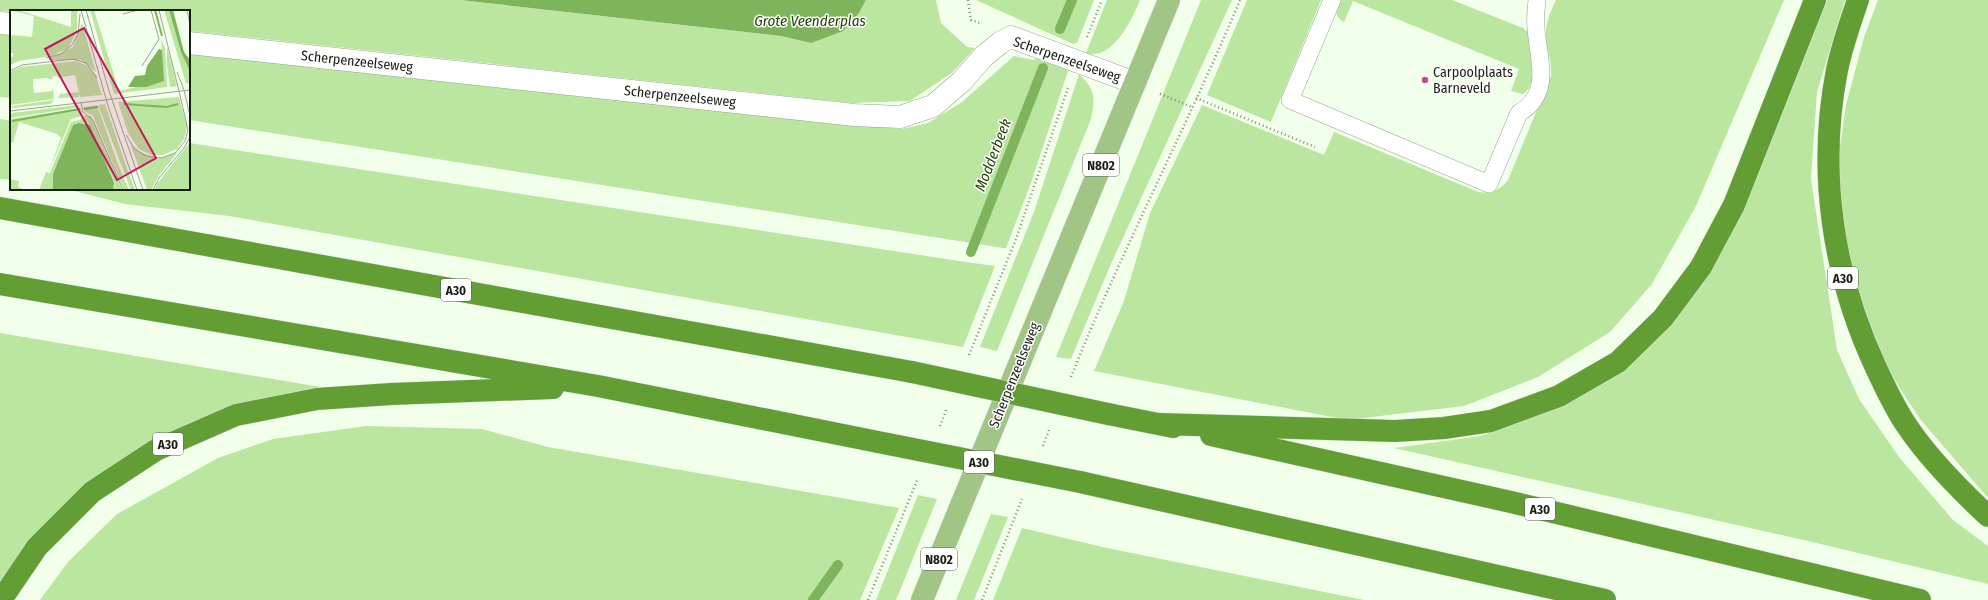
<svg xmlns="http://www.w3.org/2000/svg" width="1988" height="600" font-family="'Fira Sans Condensed',sans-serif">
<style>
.green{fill:#bbe6a0}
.water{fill:#7fb35c}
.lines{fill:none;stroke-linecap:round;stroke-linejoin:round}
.stream{stroke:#7fb35c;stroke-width:10}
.lane-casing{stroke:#95a88a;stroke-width:18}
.street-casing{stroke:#95a88a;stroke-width:23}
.primary-casing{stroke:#e3e4e3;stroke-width:23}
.highway-casing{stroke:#e3e4e3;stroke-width:23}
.path{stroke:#838d7d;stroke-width:2.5;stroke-dasharray:1 3;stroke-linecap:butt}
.lane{stroke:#fff;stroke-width:17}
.street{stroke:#fff;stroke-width:22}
.primary{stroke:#a1c585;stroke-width:22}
.highway{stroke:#629e33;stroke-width:22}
.highway-bridge-casing{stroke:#e3e4e3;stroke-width:23;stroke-linecap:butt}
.highway-bridge{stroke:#629e33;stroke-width:22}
.poi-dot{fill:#c54999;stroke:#fff;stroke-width:1.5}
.labels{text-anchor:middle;stroke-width:3;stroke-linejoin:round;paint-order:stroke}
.shield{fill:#fff;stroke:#5d625a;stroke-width:1}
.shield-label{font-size:13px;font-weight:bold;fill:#181f13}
.street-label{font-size:14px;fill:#181f13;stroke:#fff}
.poi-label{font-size:14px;fill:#181f13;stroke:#fff;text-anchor:start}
.water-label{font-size:15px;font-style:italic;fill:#234304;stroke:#fff}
.inset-river{fill:none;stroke:#7fb35c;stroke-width:2}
.inset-road{fill:none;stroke:#9ba595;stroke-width:1}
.view{fill:#c2185b;fill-opacity:0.15;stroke:#c2185b;stroke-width:2}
.inset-edge{fill:none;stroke:#181f13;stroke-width:2}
</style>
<rect width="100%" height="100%" fill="#f2ffeb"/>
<path class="green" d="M0,0H460L781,36L811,43L859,13L866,0H936L941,23L967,47L975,48L953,72L910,101L852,103L189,31V11L11,12L0,11Z
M976,0H1094L1077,43L1073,44Z
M1107,0H1140C1133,18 1112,62 1086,53Z
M1201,0H1232L1110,266L1071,359L1056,357Z
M1247,0H1321L1271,122L1207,95Z
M1338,0H1452L1523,28L1531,35L1536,72L1529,88L1525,93L1522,94L1511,91L1519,69L1353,1L1344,22C1335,17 1335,9 1338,0Z
M1556,0H1784L1696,206L1652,284L1610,332L1538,377L1464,406L1347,420L1094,371L1124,301L1150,213L1202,105L1324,155L1334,132L1476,191C1490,195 1499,191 1508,180L1551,76C1552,62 1547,50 1546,36C1545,23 1551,11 1556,0Z
M1827,0H1845L1817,92L1811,179L1837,350L1859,399L1899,457L1953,520L1988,546V584L1808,541L1394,448L1481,436L1562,405L1632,355L1760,165Z
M1878,0H1988V498L1920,419L1885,365L1852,277L1840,219L1838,161L1846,105L1864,37Z
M0,34L11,35V98L0,97Z
M189,54L902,129L928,123L962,102L1014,56L1034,60L1038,56L1069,68L1031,183L1006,248H1003L189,120Z
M1079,74C1096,90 1095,98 1091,119L997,351L980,347L1034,212Z
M0,119L11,121V180L0,179Z
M189,143L959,261L995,266L963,347L229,216L125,204L67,189H189Z
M0,333L344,391L222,413L103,474L58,510L0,582Z
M366,426L482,429L548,447L899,508L860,600H40L68,562L117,514L218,458L273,439Z
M918,495L937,499L896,600H876Z
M991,514L1008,517L974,600H956Z
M1022,528L1107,548L1364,600H993Z"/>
<path class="water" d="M460,0H866L859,13L843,31L811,43L781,36Z"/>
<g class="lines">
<path class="stream" d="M1060,29L1072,0
M971,252L1043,68
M813,600L838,565"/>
<defs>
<path id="lane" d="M1332,0L1290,100L1489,184L1519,113C1553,93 1538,58 1536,28C1535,19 1536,9 1537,0"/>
<path id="street" d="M0,23L11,24
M189,43L854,115L900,117L933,106L962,81L984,56L1000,43L1011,37L1135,83"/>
<path id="primary" d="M922,600L1169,0"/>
<path id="highway" d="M1858,0C1850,23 1842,46 1837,70C1817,172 1833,277 1877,370C1886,389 1895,409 1907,426C1929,459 1959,489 1988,516
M0,208L912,372
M0,284L598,386L878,442
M1108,414L1173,427
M1159,424L1395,431L1444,428L1491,421L1559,396L1618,362L1663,318L1701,267L1734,205L1815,0
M1211,435L1511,502L1920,600
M1080,482L1605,600
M1,600L37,547L92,492L156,450L236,415L317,399L391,394L553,388"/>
</defs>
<use href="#lane" class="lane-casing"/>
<use href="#street" class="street-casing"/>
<use href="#primary" class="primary-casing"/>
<use href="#highway" class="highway-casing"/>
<path class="path" d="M968,0L971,20L980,23
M1087,37L1102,0
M1160,94L1192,107
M1196,98L1315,147
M969,355L1016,239L1068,88
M1071,377C1122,249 1187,127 1240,0
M940,426L947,408
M1043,446L1049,430
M868,600L918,478
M982,600L1022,499"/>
<use href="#lane" class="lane"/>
<use href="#street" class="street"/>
<use href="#primary" class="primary"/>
<use href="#highway" class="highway"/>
<defs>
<path id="highway-bridge" d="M912,372L1108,414
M878,442L1080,482"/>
</defs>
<use href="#highway-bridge" class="highway-bridge-casing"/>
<use href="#highway-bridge" class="highway-bridge"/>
</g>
<circle class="poi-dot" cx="1425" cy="80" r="4"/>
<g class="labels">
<g class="shield">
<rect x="1083" y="154" width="36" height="22" rx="3"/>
<rect x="1828" y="267" width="30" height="22" rx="3"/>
<rect x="441" y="279" width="30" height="22" rx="3"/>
<rect x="153" y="433" width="30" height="22" rx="3"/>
<rect x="964" y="451" width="30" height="22" rx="3"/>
<rect x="1525" y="498" width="30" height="22" rx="3"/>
<rect x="921" y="548" width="36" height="22" rx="3"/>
</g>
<g class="shield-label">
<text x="1101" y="170">N802</text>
<text x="1843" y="283">A30</text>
<text x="456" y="295">A30</text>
<text x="168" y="449">A30</text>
<text x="979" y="467">A30</text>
<text x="1540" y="514">A30</text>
<text x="939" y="564">N802</text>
</g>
<g class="street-label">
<text transform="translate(1067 59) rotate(19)" y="5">Scherpenzeelseweg</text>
<text transform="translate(357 61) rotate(6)" y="5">Scherpenzeelseweg</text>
<text transform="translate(680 96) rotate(6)" y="5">Scherpenzeelseweg</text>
<text transform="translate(1014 375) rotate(-68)" y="5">Scherpenzeelseweg</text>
</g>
<g class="poi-label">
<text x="1433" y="77">Carpoolplaats<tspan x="1433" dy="16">Barneveld</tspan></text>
</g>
<g class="water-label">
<text x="810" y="26">Grote Veenderplas</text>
<text transform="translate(993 155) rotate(-69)" y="5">Modderbeek</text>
</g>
</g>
<g transform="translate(10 10)">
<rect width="180" height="180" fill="#f2ffeb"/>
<path d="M0,0H8L61,17V0H67V22L58,38L42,46L9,51L0,55V47H3V43H0V27L3,25L22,27L24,6ZM80,0H84L109,81L154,71L151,29L155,38L157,77L104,84ZM154,0H159L171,42L179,57L180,74L176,73ZM72,13L86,62L71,50H37L63,37ZM157,36L167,76L160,77L157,56ZM66,51L76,55L86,66L92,85L70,87L65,65L48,68L47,66H43L42,70L37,68L23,69V76L24,83L42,81L43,78L44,89L0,95V63L2,61L11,57ZM69,82V87L48,88L50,84ZM169,87L177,117L174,129L167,139L152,145H141L129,139L118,123L108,92ZM44,90L41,94L2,98V96ZM95,94L113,147L125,180H121L88,95ZM67,95L71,97L0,108L2,103ZM87,95L108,154L119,180H114L83,106L74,101L73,97ZM71,98L72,106L61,109L39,161L51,128L47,124L9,112L3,133L0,132V109ZM75,105L81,106L112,180H103L104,173L80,115L77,113L63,115L43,164V180H29L36,162L40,163L61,112L70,110ZM180,132V180H145L147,174ZM120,133L126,140L147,149L168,142L149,165L141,180H137ZM0,169L9,171L8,177L16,180H0Z" fill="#bbe6a0"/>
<path d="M159,0H163L174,42L180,50V61L171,42ZM149,39L152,40L154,71L136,77H118L125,66L135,65L137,56ZM69,113L80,115L104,173L103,180H43V164L63,115Z" fill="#7fb35c"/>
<path class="inset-river" d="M145,0L152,26M114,94L157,97L168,94M74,99L88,97M2,111L70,99"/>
<path class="inset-road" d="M71,0L98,96L127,180M76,0L99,81L133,180M149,0L169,81M177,0L180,14M113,4L128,0M36,48L51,44L62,35L68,24L70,4M132,56L149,29L141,0M0,61L12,55L63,49L76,53L87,68M167,62L174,80M174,80L180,106M71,92L73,102L83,110L113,180M0,101L180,80M116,125L125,139L136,146L152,148L165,143L175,131L178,120L169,81M143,180L149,168L174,138L180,127"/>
<path class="view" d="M74,18L146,148L107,170L35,39Z"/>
<rect width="180" height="180" class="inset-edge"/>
</g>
</svg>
